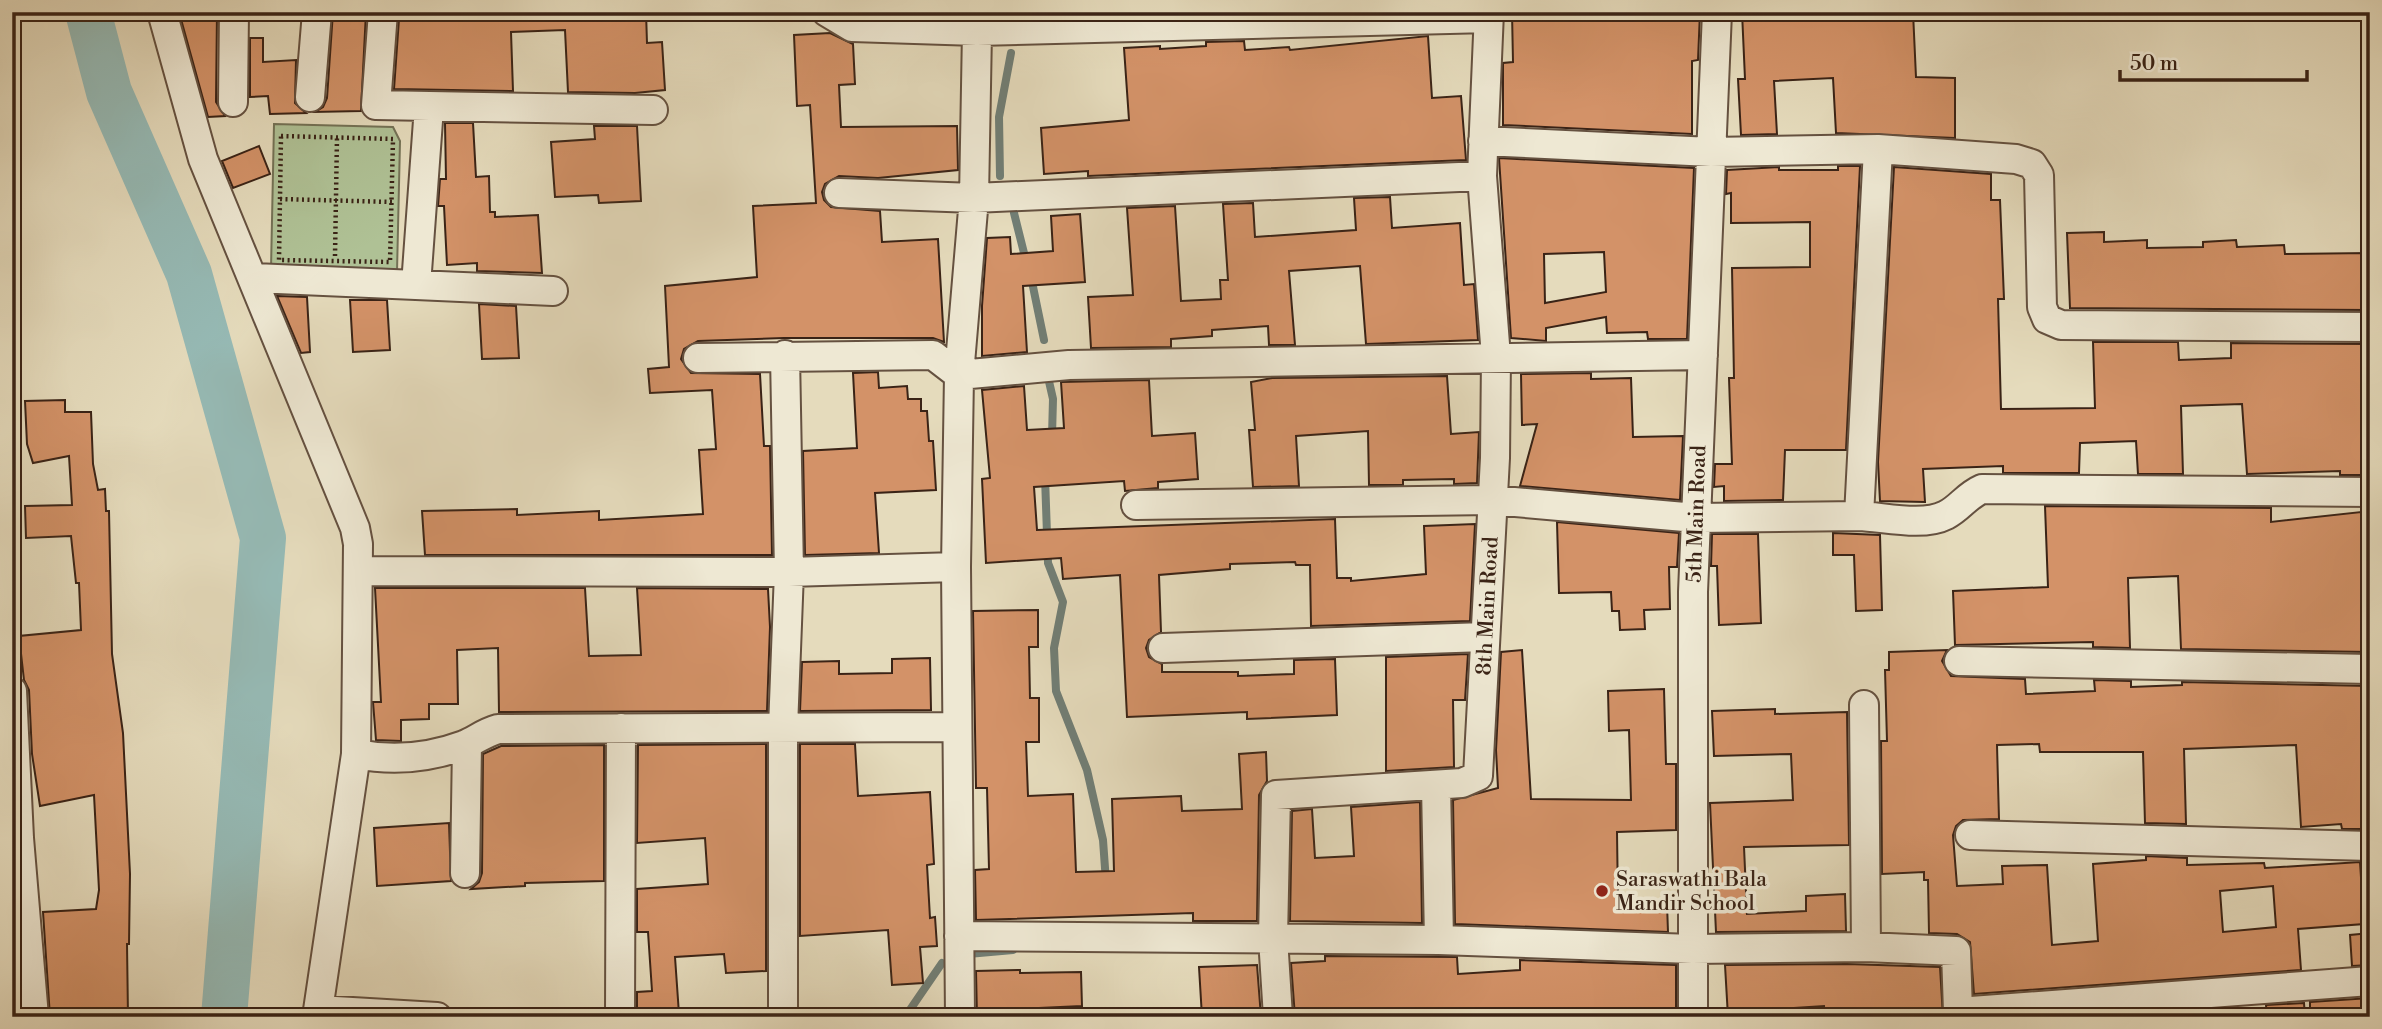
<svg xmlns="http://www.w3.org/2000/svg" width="2382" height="1029" font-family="'Libre Bodoni',serif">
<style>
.green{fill:#afc195;stroke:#747256;stroke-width:2}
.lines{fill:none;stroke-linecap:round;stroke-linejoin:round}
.stream{stroke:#717e75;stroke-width:8}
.river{stroke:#96bab5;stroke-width:46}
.building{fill:#d39268;stroke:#3a2316;stroke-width:2;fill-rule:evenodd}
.street-casing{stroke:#655140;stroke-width:32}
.path{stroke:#3a2316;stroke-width:4.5;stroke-dasharray:2 3.5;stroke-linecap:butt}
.street{stroke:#eee8d3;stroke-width:28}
.poi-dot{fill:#8f2418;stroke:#eee8d3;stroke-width:2.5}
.labels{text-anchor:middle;stroke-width:7;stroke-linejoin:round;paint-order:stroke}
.street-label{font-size:21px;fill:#3a2316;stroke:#eee8d3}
.poi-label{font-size:21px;fill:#3a2316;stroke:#eee8d3;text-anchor:start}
</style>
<rect width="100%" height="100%" fill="#e5dbbc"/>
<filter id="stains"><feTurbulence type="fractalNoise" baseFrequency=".00286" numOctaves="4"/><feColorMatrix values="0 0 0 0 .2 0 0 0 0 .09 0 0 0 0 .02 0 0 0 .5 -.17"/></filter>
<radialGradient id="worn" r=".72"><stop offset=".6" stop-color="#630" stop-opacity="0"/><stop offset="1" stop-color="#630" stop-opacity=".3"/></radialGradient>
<path class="green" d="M274,124L393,127L400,141L397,272L271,269Z"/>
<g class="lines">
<path class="stream" d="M1000,176L999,117L1011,53
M1014,213L1026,261
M1031,277L1044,340
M1048,377L1053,399L1052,436
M1045,477L1048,563L1063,602L1054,648L1056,691L1087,770L1103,840L1106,882
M968,954L1013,950
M905,1017L942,963"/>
<path class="river" d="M88,12L109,92L189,274L263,538L224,1017"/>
</g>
<path class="building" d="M179,12H217L216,102L225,116L208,117Z
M333,12H366L361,111L315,112L323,107L327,98Z
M475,12H646L647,43L662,42L665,90L635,93L568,92L565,30L511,32L513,91L394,89L399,19L475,16Z
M1512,12H1700L1698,60L1692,61V134L1503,125V63L1513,62Z
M1742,12H1913L1916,77L1955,78V138L1836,133L1833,78L1774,81L1777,134L1741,135L1738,79H1745Z
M830,33L853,44L855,84L839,85L841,127L957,126L958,170L878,178L839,176L825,184L822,192L824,200L831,207L880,211L882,242L938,239L944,342L933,338H784L698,341L684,349L681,359L691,373L760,374L764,446H770L772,555H425L422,511L517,509V515L599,511V520L703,514L699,450L716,449L712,390L650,393L648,369L669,367L665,286L757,277L753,206L816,203L810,105L797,106L794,35Z
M1428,36L1432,98L1461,96L1466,160L1088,176V171L1044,174L1041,128L1129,120L1124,48L1160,46V49L1206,46V42L1244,41L1245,50L1289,47L1290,50Z
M250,38H263V62L296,60L295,103L306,113L270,114L268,96L250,97Z
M445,123H473L476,177L489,176L490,212H495V217L538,215L542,273L477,271V263L447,265L444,206H438L440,179H446Z
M594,126H637L641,201L599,203L598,195L555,197L551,142L595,139Z
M259,146L270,174L233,188L222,161Z
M1499,158L1694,168L1687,339H1648L1647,332L1607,333L1606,317L1546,328V341L1511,338ZM1604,252L1606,292L1545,303L1544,254Z
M1838,166H1860L1846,450H1785L1783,500L1724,501V486L1714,487L1715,464H1732L1729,378H1734L1732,268L1810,267V222L1731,223V193L1726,194L1727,170L1779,167V170H1838Z
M1894,167L1991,174V200H2000L2004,299H1998L2001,409L2095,408L2093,342H2178L2179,360L2231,358V343L2370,344V475H2340V471L2247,474L2242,404L2181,406L2183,474H2138L2136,441L2080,443L2079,473H2003V466L1923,469L1925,502L1880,501L1878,462Z
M1390,197L1392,228L1460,223L1464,285L1474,284L1478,340L1366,344L1360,266L1289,271L1295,345H1269L1268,326L1212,330V336L1171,339V347L1091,348L1088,297L1133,295L1127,208L1175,206L1181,301L1221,299L1220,280H1228L1223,204L1253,203L1255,237L1356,230L1354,198Z
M1080,214L1085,282L1023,286L1027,352L982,356V306L987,238L1010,237L1011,254L1053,251L1051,216Z
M2104,232V242L2147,240V248L2203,247V242L2236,240L2237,247L2284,245L2285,254L2370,253V310L2070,308L2067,233Z
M277,296L307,297L310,352L301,353Z
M350,300H387L390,350L353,352Z
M479,304L516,306L519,358L482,359Z
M878,372L879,388L907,386L908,399H921V411H927L929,441H933L936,490L875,493L879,553L805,555L803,451L857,448L853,373Z
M1591,373V379L1631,378L1633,437L1683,436L1680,500L1520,486L1537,424L1522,425L1521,374Z
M1447,376L1451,434L1479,432L1477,483L1454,484V479L1403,480V485H1369L1368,431L1296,436L1299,486L1253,487L1249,430H1255L1251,382L1272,378Z
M1149,380L1152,436L1195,433L1198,479L1158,482V488L1125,491L1124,481L1034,487L1037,530L1335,519L1337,578H1351V581L1426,574L1424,526L1475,524L1470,621L1311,626L1310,565H1296L1295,562L1230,564V569L1159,575L1161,632L1149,640L1146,648L1149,657L1162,664V672H1238V676L1294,674V660L1335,659L1337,715L1247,719V712L1127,717L1120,575L1063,579L1061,558L986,563L982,479L990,478L982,390L1024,386L1027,430L1064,428L1061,382Z
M65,400V412H91L93,464L98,490L105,489L106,511H109L112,654L123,733L130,874L129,944H127L128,1017H50L43,912L96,909L99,890L94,795L40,806L32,754L29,690L24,680L19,636L81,630L79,583H76L71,536L26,538L25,506L72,505L69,456L33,463L27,444L25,401Z
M2045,506L2271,508V522L2361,512L2366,609H2370V652L2181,649L2178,576L2128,578L2130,648L2093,647V642L1955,645L1953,591L2048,587Z
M1557,522L1679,533L1677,567H1669L1670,609L1644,610L1645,629L1620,630L1619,611H1612L1611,592L1559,593Z
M1833,533L1880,535L1882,610L1856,611L1854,555H1833Z
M1712,534H1758L1761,623L1719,625L1717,566H1711Z
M375,588H585L589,656L641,655L637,588L768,589L770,627L767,711L499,712L498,648L457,650L458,704H429V719L401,720V741L376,740L373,702H381Z
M1038,610V647H1029L1030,698H1039V742H1026L1028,796L1073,794L1076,872L1114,871L1112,799L1181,796L1182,811L1242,809L1239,754L1266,752L1267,781L1259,795L1257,921H1193V913L976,920L975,870L989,869L987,788H976L973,611Z
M1522,650L1531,799L1631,800L1629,730L1609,731L1608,691L1664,689L1666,764H1676V830L1617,832L1618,904H1667L1668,932L1455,924L1453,800L1498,788L1496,750L1501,652Z
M1947,650L1942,661L1951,676L2025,679L2026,694L2095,691L2094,680L2131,681V687L2182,685V682L2370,686V829H2342L2341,824L2301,827L2296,745L2184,749L2186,824L2145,823L2143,752H2040L2039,744L1997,745L1999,819L1963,820L1956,826L1953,835L1957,886L2003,884L2002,866L2047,865L2052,945L2098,941L2093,864L2146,860V856L2187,858V865L2264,863L2265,868L2360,862L2364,924L2298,929L2301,970L1974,994L1970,942L1957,934L1929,933L1928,880H1924V872L1882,874L1881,741H1887L1885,670H1889V652ZM2273,886L2276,927L2223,932L2220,891Z
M1468,654L1465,700H1453L1454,767L1386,771V657Z
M930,658L931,710L800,711L802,662L839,661V674L892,673V659Z
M1775,709V714L1847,712L1849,845L1744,847L1747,914L1806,911V896L1845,894L1846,931L1716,932L1710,803L1793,800L1791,754L1714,756L1712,711Z
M766,744V971L726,973L724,954L675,957L679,1014L637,1016V992L652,991L648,932H637V889L708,884L705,838L637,843L638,745Z
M800,744H855L858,796L930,792L934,864L927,865L930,918L935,917L937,946L920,947L923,983L892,985L888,930L800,936Z
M604,745V881L525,883V886L471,889L479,882L482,873L483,754L501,746Z
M1420,802L1422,923L1290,921L1292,811L1312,809L1315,858L1354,856L1351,807Z
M449,823L451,881L377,886L374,828Z
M2370,933V965L2352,966L2350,935Z
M1325,956L1457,957L1458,974L1520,970V960L1676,965V1017H1295L1291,963L1325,961Z
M1847,964L1940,967L1943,1017H1825L1824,1006L1764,1010L1765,1017H1728L1725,965Z
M1257,965L1261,1017H1202L1199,967Z
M1020,970V973L1081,972L1082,1006L1018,1009V1017H977L976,971Z
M2370,998V1017H2310V1002Z
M2304,1003L2305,1017H2267L2266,1005Z
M2217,1009L2218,1017H2116Z"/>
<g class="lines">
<defs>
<path id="street" d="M162,12L203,159L355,528L358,544L356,754L317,1017
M383,12L376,105L653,110
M827,12L852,27L977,31L1489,18
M310,97L317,12
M233,102L234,12
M1878,149L2016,159L2032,164L2039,175L2042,307L2047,319L2061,325L2370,327
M839,193L974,198L1482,176
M254,278L416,285L429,107
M416,285L553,291
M698,358L933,355L959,375L1069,365L1703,355
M1136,505L1492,500L1696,518L1859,516L1878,149L1711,152L1483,141
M1859,516C1884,517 1923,527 1946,515C1960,508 1966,496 1982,489L2370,492
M360,571L789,572L956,567
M1163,648L1485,637
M1959,661L2370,669
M12,691L19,838L34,1017
M356,754C392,761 429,758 464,745C476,740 484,733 498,729L956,727
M1436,785L1439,940
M1970,835L2370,846
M465,873L467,744
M959,936L1439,940L1692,949L1866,947L1864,705
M1866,947L1956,951L1958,1012L2370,981
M318,1010L437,1017
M620,1017L621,728
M783,1017V728L789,572L785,355
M960,1017L956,567L959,375L974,198L977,31
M1278,1017L1273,938L1276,795L1462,783L1478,776L1495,458L1496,357L1482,176L1489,12
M1693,1017V592L1717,12"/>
</defs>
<use href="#street" class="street-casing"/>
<path class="path" d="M281,136L393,139L390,262L279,260Z
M280,199L392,202
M335,256L337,137"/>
<use href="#street" class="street"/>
</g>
<circle class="poi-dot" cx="1602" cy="891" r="7"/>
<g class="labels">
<g class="street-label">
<text transform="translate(1696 514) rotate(-88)" y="7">5th Main Road</text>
<text transform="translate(1487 606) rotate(-87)" y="7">8th Main Road</text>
</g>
<g class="poi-label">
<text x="1616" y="886">Saraswathi Bala<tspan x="1616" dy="24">Mandir School</tspan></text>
</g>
</g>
<rect width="2382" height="1029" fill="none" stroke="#e5dbbc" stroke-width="42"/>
<rect x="14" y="14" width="2354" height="1001" fill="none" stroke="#3a2316" stroke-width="3.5"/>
<rect x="21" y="21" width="2340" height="987" fill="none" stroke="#3a2316" stroke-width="2"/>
<path d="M2120 70v10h187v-10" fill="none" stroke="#3a2316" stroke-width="3.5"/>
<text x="2130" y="70" font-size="21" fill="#3a2316" stroke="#eee8d3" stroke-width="5" paint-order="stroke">50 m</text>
<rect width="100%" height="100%" filter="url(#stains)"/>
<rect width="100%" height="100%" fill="url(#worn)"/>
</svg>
